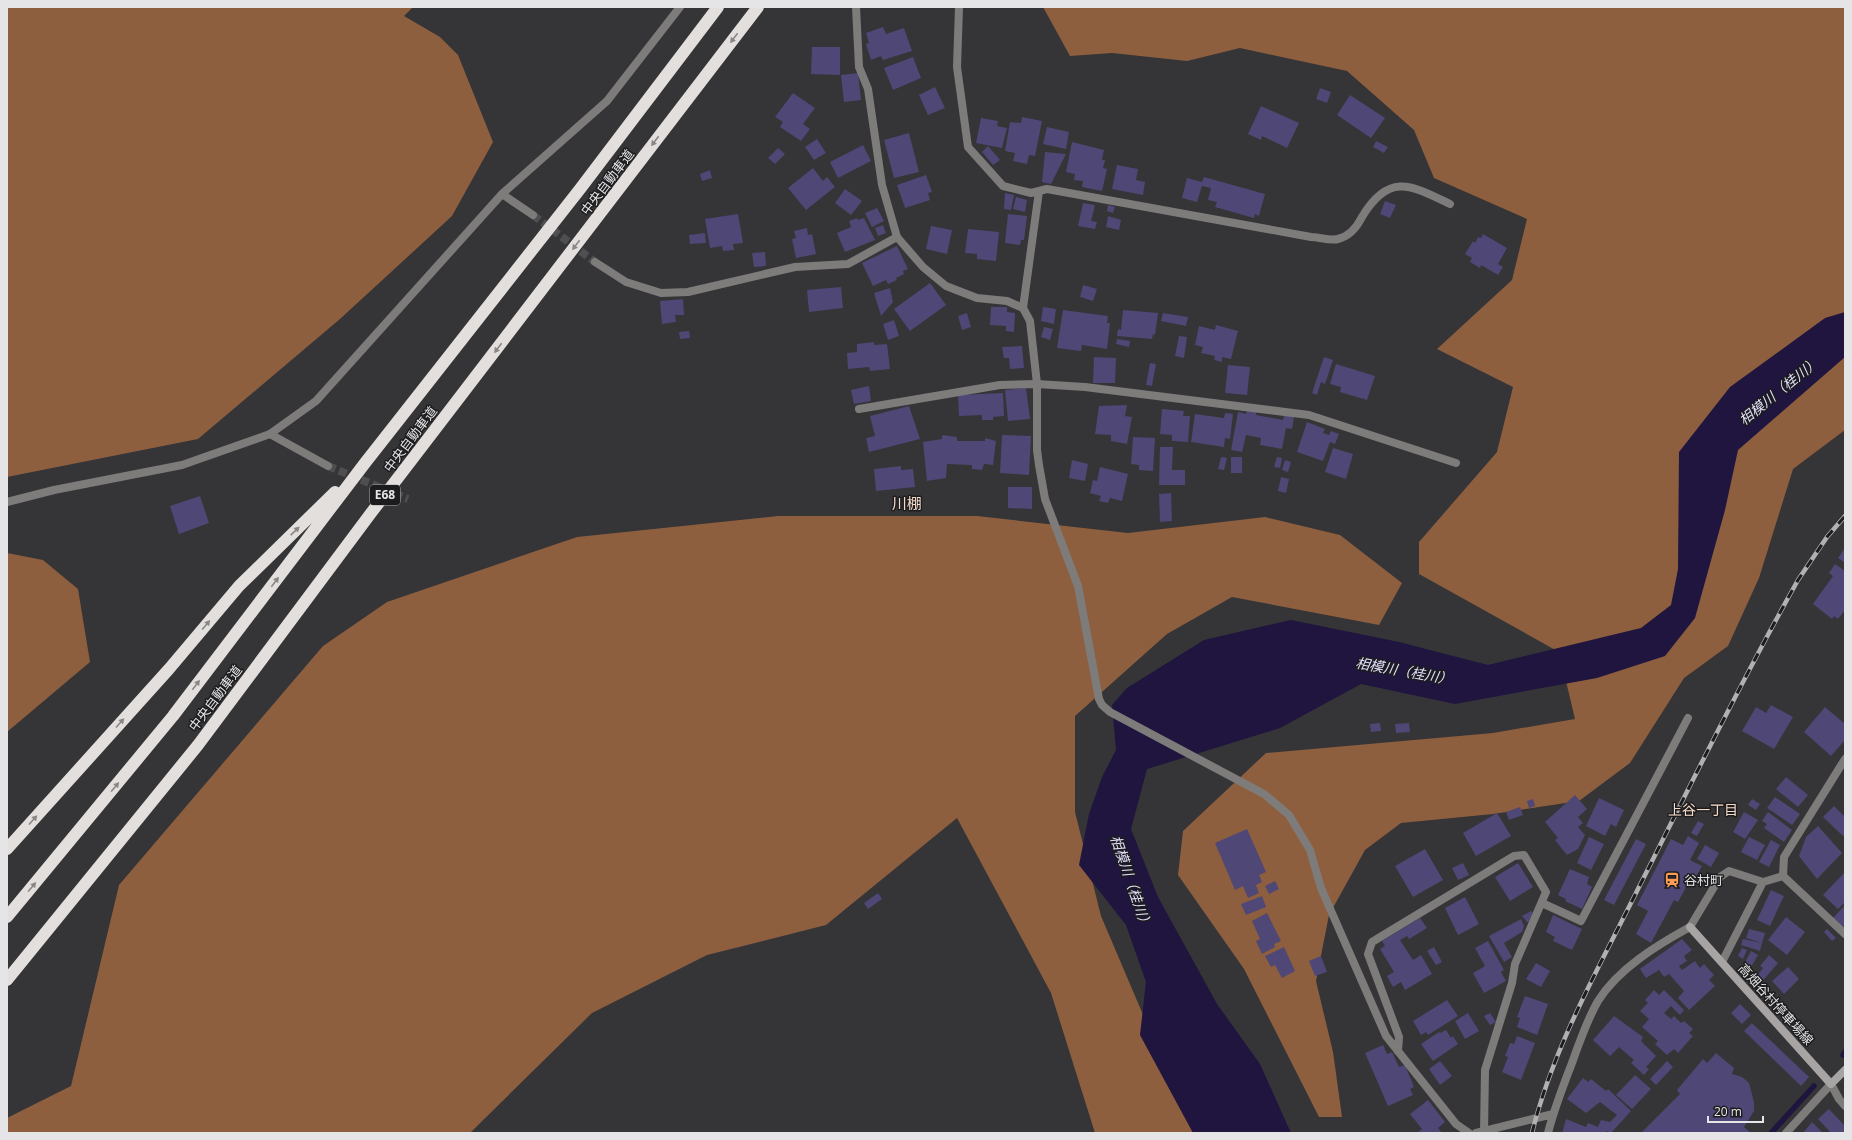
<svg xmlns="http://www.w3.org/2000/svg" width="1852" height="1140" font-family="'Open Sans','Noto Sans JP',sans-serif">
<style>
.forest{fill:#8d5f3f}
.water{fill:#1f153f}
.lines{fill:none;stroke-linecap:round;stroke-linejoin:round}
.stream{stroke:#1f153f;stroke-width:5.5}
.building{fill:#4f4775}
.minor-tunnel{stroke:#4f4f51;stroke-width:8;stroke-dasharray:8 4;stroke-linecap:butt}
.service{stroke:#7e7c7b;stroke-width:8}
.minor{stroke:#7e7c7b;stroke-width:8}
.tertiary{stroke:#7e7c7b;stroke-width:8}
.secondary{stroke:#a7a4a3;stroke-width:8}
.motorway{stroke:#e3dfdc;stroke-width:12}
.rail-casing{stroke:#b1b1b3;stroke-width:4.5}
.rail{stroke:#1c1c1e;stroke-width:3;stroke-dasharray:9;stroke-linecap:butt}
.oneway{fill:#898786}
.labels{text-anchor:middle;stroke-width:3;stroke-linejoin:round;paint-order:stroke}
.shield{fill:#1c1c1e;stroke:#a9a9ab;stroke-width:1}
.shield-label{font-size:12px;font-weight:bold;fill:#e5e5e7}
.street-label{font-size:13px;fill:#e5e5e7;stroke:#1c1c1e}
.poi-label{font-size:13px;fill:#e5e5e7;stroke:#1c1c1e;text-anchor:start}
.water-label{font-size:14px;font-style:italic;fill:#e0ddfc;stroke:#1c1c1e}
.neighbourhood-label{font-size:14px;fill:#f6dac8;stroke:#1c1c1e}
.quarter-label{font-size:15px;fill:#f6dac8;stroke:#1c1c1e}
</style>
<rect width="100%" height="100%" fill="#353437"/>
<path class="forest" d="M7,7H413L404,16L440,37L458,55L493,142L452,216L340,319L198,439L7,477Z
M1043,7H1845V430L1793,469L1759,578L1728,646L1684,678L1630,763L1579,801L1493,814L1401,823L1365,850L1329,915L1316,981L1333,1052L1342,1117H1319L1244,969L1178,875L1183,831L1266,753L1493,733L1575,719L1559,652L1419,574V542L1497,452L1513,387L1437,349L1512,280L1527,219L1434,178L1414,130L1347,71L1240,48L1187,61L1112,53L1070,56Z
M778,516H977L1128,533L1265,517L1340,535L1402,583L1379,625L1232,597L1167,634L1075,716V812L1101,916L1170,1078L1212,1133H1095L1051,993L957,818L826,925L707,955L592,1013L470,1133H7V1118L71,1086L119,885L323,646L387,602L577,537Z
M7,553L43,560L78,589L90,662L7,732Z"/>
<path class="water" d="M1845,312V357L1738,450L1725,510L1695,618L1665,656L1597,678L1455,704L1361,684L1280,728L1147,769L1131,829L1158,897L1217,1004L1260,1064L1291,1133H1193L1140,1035L1146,982L1126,925L1079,865L1089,814L1102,777L1116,750L1112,705L1127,688L1204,640L1291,620L1399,642L1488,665L1641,628L1671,605L1678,569L1679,452L1730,387L1825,318Z"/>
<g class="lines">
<path class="stream" d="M1843,1055L1845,1052
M1771,1133L1814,1086"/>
</g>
<path class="building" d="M883,27L886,34L904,28L912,51L883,60L881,56L871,60L866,44L869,43L866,33Z
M812,47H840V75L811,74Z
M913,57L921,78L893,90L884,68Z
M858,73L861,100L844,102L841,75Z
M935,87L945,108L928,115L919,95Z
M1320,88L1331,92L1327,103L1316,99Z
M793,93L815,108L803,124L810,129L801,141L780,127L783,122L775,117Z
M1350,95L1385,118L1371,138L1337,115Z
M1261,106L1299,123L1287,148L1262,136L1261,140L1248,134Z
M1022,117L1042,121L1035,156L1029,155L1027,164L1013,161L1015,153L1005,151L1010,122L1021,123Z
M981,118L998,121L997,126L1007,128L1002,148L976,143Z
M1047,127L1069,132L1066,149L1043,144Z
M909,133L919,172L894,178L884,140Z
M817,139L826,153L814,160L805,147Z
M1376,141L1388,147L1384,153L1373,147Z
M1072,142L1104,150L1102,160H1105L1103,168L1107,169L1102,191L1082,187L1083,181L1074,180L1075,174L1066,172Z
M863,145L871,161L838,178L830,162Z
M988,146L1000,160L993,165L982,152Z
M778,148L785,154L775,164L768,158Z
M1045,152L1066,154L1051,184L1042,182Z
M1117,165L1138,169L1136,180L1145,182L1143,195L1112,189Z
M813,168L823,181L827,177L835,187L806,210L788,188Z
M710,170L712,178L702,181L700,174Z
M926,175L932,192L928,193L930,200L905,208L897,185Z
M1204,177L1265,194L1259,216L1255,214L1254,218L1215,207L1217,202L1208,200L1211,188L1202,186L1197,202L1182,198L1187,178L1202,182Z
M845,189L862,201L851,215L835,203Z
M1005,193L1014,195L1011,210L1004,209Z
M1016,197L1027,200L1025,212L1013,209Z
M1385,201L1396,205L1390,218L1380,214Z
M1083,203L1095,205L1091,221L1097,222L1095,229L1078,226Z
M1108,205L1115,207L1113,213L1107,211Z
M877,208L884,221L872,227L865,213Z
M738,214L743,243L733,244L734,250L723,251L722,246L710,248L705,219Z
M1008,214L1027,216L1024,240H1021L1020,245L1005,243Z
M1108,216L1121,220L1119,230L1106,227Z
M857,218L858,220L864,218L875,240L845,252L837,233L851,227L849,221Z
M883,225L886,233L878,236L875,228Z
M931,226L952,230L947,254L926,249Z
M807,228L808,235L812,234L816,254L796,258L792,239L796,238L794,231Z
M968,229L999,232L996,261L977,259V254L965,253Z
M705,233L706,243L690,244L689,235Z
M1483,234L1507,248L1498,264L1503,267L1498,275L1481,265L1480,268L1470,262L1472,258L1465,254L1473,241L1475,243L1478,237L1481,238Z
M897,246L908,269L903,271L904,274L896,278L897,280L888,284L886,280L873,286L862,263Z
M765,252L766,266L754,267L752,253Z
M930,283L946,305L910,331L894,309Z
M1083,285L1097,289L1093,301L1080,297Z
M841,287L843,308L809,312L807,290Z
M890,288L893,302L881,316L874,293Z
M683,299L684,315H675L676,322L662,324L660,301Z
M991,307H1007V312L1015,313L1014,332L1006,331V326L990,325Z
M1043,307L1056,309L1054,324L1041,321Z
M1063,310L1108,316L1107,323H1110L1107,349L1082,345L1081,351L1057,348Z
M1123,310L1158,313L1155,335L1153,334L1152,339L1117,336L1118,329L1121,330Z
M967,313L971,327L962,330L958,316Z
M1163,313L1188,317L1186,326L1161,321Z
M894,320L899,336L888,340L883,324Z
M1216,325L1238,331L1231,359L1222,357V362L1214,360L1215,356L1201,353L1203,347L1195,345L1199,326L1215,330Z
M1044,327L1053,329L1050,340L1041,337Z
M689,331L690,338L680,339L679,332Z
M1179,336L1187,337L1184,358L1175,356Z
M1117,339L1130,341L1129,347L1116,344Z
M874,342V345L887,344L890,369L870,371L869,367L848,369L847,353L857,352V344Z
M1022,346L1024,368L1010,369L1009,358H1004L1002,347Z
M1094,357L1116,358L1115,383H1093Z
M1324,357L1333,360L1325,384L1321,382L1317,395L1312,393Z
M1150,363L1156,364L1152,386L1146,385Z
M1336,364L1375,376L1367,400L1340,392L1341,387L1330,384Z
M1228,365L1250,367L1247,395L1225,393Z
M869,386L871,401L854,404L851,390Z
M1026,388L1030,419L1008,421L1005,390Z
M1003,393L1004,416L993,417V420H982V415L959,416L958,395Z
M1127,405L1125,416L1132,417L1127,444L1111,441V435L1095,434L1099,406Z
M909,406L920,439L869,452L866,438L875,436L870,416Z
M1162,409L1184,411L1183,416H1190L1188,442L1172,441V435L1160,434Z
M1247,411L1256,412V415L1283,420L1284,415L1294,417L1292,429L1286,428L1282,449L1260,445L1261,438L1246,435L1242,452L1231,450L1238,412L1246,414Z
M1225,413L1233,414L1230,439L1225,438L1224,447L1191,442L1195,414L1224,418Z
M1307,422L1325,429L1323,433L1329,435L1331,431L1339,434L1335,444L1330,442L1323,461L1297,452Z
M942,435L957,437V441H985V438L996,441L993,465L984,464L982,470L972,469V465L947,464L946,478L927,481L923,442L942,439Z
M1002,435L1031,436L1029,475L1000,473Z
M1133,437L1155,438L1153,471L1139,470V465L1131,464Z
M1160,447H1173L1172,470H1185V485H1159Z
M1333,448L1353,454L1346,479L1325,472Z
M1221,457L1227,458L1224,470L1218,469Z
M1231,457H1242V473H1231Z
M1277,457L1282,458L1280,468L1274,467Z
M1072,460L1088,464L1085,481L1069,478Z
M1285,460L1291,462L1288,472L1282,470Z
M901,466V470L913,469L915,487L876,491L874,469Z
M1100,467L1128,474L1122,501L1110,498L1108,503L1099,501L1101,496L1090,493L1093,480L1097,481Z
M1281,477L1289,479L1286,493L1278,491Z
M1008,487H1032V509L1008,508Z
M1171,493L1172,521L1160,522L1159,494Z
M200,496L209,523L179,534L170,506Z
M1845,548V563L1838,558Z
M1835,564L1845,571V610L1838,619L1834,616L1832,619L1813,604L1833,576L1829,573Z
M1771,705L1793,717L1774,749L1742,731L1756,707L1766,713Z
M1825,707L1845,724V740L1831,756L1804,732Z
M1380,723L1381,731L1371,732L1370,724Z
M1409,723L1410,732L1396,733L1395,724Z
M1786,777L1808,795L1798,807L1776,789Z
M1575,795L1587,809L1578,817L1583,823L1578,827L1585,835L1578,849L1567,855L1555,840L1558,838L1545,822Z
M1775,797L1800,814L1792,825L1767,808Z
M1599,798L1624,810L1616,827L1611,824L1605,836L1586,826Z
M1533,799L1535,806L1529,808L1527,801Z
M1752,799L1760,804L1756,810L1748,805Z
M1834,806L1845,817V834L1843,836L1823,817Z
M1520,807L1523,815L1509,820L1506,812Z
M1744,812L1758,820L1745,839L1733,832Z
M1768,812L1792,830L1784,842L1764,828L1767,824L1762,821Z
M1497,813L1511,836L1476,856L1463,833Z
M1698,821L1704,824L1697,836L1691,833Z
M1818,826L1842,853L1817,879L1799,856L1806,837Z
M1247,829L1266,872L1259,875L1262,882L1256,885L1259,893L1248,898L1243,886L1235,890L1215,843Z
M1688,836L1699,843L1690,860L1702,866L1693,882L1690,880L1678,902L1674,900L1651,943L1636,934L1648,911L1637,905L1671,839L1683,845Z
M1589,837L1604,844L1591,870L1577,863Z
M1749,837L1765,845L1757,860L1741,852Z
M1636,839L1646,844L1614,905L1604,900Z
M1771,840L1780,845L1769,867L1759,862Z
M1705,845L1719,853L1711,867L1697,859Z
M1425,849L1443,880L1413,897L1395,866Z
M1463,863L1469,875L1458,880L1452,868Z
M1518,863L1533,887L1510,901L1495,877Z
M1570,869L1589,877L1587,884L1592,887L1582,909L1565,901L1566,899L1558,895Z
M1845,872V902L1838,909L1823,895Z
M1275,881L1279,889L1269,894L1265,886Z
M1771,890L1784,896L1770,926L1757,920Z
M878,893L882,899L868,909L864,903Z
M1262,896L1266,907L1246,915L1241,904Z
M1465,897L1479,924L1458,935L1445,908Z
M1845,905V928L1833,918Z
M1531,911L1533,913L1528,923L1522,916Z
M1267,913L1281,941L1274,944L1275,947L1262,954L1256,941L1260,939L1252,921Z
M1553,915L1582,929L1572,950L1553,941L1555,937L1546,932Z
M1786,917L1805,932L1787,955L1768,940Z
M1420,918L1427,928L1409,939L1407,936L1400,940L1413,960L1421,955L1432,974L1405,990L1401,982L1393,987L1387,976L1394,972L1380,949L1385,946L1382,941Z
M1521,919L1524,926L1522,932L1504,943L1512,957L1504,962L1489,936Z
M1749,929L1765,933L1762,943L1746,938Z
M1827,929L1836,938L1832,941L1824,932Z
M1682,939L1692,950L1684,956L1687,961L1679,966L1682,970L1695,961L1700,968L1704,964L1714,975L1709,980L1715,986L1689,1010L1678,998L1684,991L1669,974L1664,977L1659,970L1646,978L1640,969Z
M1743,939L1762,943L1760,951L1741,945Z
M1488,941L1504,970L1501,972L1506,981L1484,993L1473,973L1485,966L1475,948Z
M1284,947L1295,971L1282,978L1275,965L1271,967L1265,956Z
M1434,947L1442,962L1436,965L1427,951Z
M1742,948L1747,950L1743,959L1738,956Z
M1751,951L1758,955L1750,969L1743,966Z
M1769,955L1778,963L1760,984L1754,980L1763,968L1760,966Z
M1321,956L1327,972L1315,976L1309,961Z
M1536,963L1550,971L1541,987L1526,979Z
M1788,967L1799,979L1784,994L1772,981Z
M1654,990L1659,995L1664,990L1684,1010L1680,1015L1671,1006L1664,1013L1671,1019L1674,1016L1681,1023L1684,1021L1693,1029L1689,1033L1693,1036L1678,1053L1674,1049L1667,1055L1655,1044L1658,1041L1642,1027L1649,1019L1640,1011L1648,1003L1645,1000Z
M1525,996L1548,1004L1537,1035L1517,1027L1520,1018L1517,1017Z
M1447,1000L1458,1016L1428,1035L1426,1032L1421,1035L1413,1021Z
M1740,1004L1751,1015L1742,1024L1731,1013Z
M1468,1013L1479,1031L1465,1039L1455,1021Z
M1490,1013L1496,1022L1490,1025L1484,1016Z
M1614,1016L1643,1037L1641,1041L1656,1056L1646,1067L1649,1069L1644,1075L1631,1063L1634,1060L1619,1047L1610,1056L1593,1040Z
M1752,1023L1809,1077L1801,1086L1744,1031Z
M1446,1030L1451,1038L1453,1036L1458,1044L1433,1061L1421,1044L1439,1032L1440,1033Z
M1517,1036L1535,1043L1521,1080L1502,1072L1508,1057L1505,1056L1510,1043L1514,1044Z
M1383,1045L1387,1054L1392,1052L1399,1067L1405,1065L1414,1087L1410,1089L1413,1095L1388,1106L1365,1053Z
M1716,1053L1734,1068L1732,1074L1742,1077L1749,1083L1754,1102V1111L1744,1127L1751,1133H1641L1680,1094L1677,1090L1703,1059L1707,1063Z
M1440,1061L1452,1076L1440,1085L1429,1069Z
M1667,1061L1673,1067L1656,1085L1650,1079Z
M1635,1075L1651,1089L1632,1109L1616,1095Z
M1583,1078L1588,1082L1591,1079L1606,1091L1608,1089L1631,1111L1611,1133L1606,1131L1605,1133H1562L1566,1119L1586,1127L1588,1123L1598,1127L1601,1120L1610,1122L1617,1115L1600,1102L1586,1113L1567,1099Z
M1428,1100L1445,1122L1438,1128L1442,1133H1417L1422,1129L1410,1114Z
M1829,1109L1845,1126V1133H1831L1818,1119Z
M1812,1122L1823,1133H1803Z"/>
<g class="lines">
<path class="minor-tunnel" d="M533,215L595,262
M328,466L408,499"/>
<path class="service" d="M959,7L957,67L968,147L1003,186L1031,193L1047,189L1311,237C1319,237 1330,241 1338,239C1350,236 1357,227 1362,217C1389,172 1411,185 1450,204
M595,262L626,282L661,293L688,292L795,267L848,264L897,237
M1023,308L1039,191
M859,409L1000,385L1037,384L1085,387L1309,415L1456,463
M1845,759L1784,857L1783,876L1845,934
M1542,903L1581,921L1688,718
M1690,927L1720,877L1729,871L1763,882
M1722,962L1763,882L1783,876
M1398,1051L1399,1037L1368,954L1372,942L1514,856L1524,855L1546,892L1515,964L1512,983L1485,1070L1484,1132"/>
<path class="minor" d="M856,7L859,67L868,89L882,185L897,237L923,267L946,286L977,298L1007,301L1023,308L1030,321L1037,384V450L1039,465L1045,499L1078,586L1099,699L1102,705L1110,712L1264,794L1289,815L1310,850L1321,888L1386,1036L1456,1124L1469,1133
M607,101L680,7
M502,194L533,215
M270,434L328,466
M1476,1133L1553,1114
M1548,1133C1554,1109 1563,1086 1572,1063C1579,1043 1587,1020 1598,1001C1618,969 1657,945 1690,927
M1786,1133L1831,1084L1839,1099L1845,1106"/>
<path class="tertiary" d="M7,502L54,490L182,465L270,434L316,401L502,194L607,101"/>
<path class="secondary" d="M1690,927L1831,1084L1845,1070"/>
<path class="motorway" d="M7,849L169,669L239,586L335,492
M7,917L173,716L365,463L580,189L718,7
M7,980L198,745L371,513L758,7"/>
<defs>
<path id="rail" d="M1532,1133C1553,1048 1597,971 1636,893C1689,788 1741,682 1798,580L1827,537L1845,516"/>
</defs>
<use href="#rail" class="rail-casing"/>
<use href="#rail" class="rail"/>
</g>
<defs><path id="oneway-solid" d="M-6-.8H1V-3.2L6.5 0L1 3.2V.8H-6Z"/></defs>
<g class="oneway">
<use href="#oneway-solid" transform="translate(734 38) rotate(127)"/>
<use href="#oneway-solid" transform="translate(655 141) rotate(127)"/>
<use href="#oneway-solid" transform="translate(576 245) rotate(127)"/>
<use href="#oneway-solid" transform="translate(498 348) rotate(127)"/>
<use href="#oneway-solid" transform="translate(295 531) rotate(-44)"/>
<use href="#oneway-solid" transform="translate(275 582) rotate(-53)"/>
<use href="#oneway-solid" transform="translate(206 625) rotate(-50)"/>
<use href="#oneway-solid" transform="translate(196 685) rotate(-53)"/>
<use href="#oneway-solid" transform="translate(120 723) rotate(-48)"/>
<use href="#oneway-solid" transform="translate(115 787) rotate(-50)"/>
<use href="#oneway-solid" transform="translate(33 820) rotate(-48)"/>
<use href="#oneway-solid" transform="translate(32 887) rotate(-50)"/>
</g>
<defs>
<symbol id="station-bare" viewBox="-9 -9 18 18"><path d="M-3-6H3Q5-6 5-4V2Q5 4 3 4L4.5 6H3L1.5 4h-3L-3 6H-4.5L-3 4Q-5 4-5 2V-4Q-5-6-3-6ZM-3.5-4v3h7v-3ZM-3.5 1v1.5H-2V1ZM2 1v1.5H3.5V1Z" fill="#fd9c55" stroke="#1c1c1e" stroke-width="2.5" paint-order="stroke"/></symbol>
</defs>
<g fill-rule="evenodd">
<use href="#station-bare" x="1661" y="869" width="22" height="22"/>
</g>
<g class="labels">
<rect class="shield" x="370" y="485" width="30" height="20" rx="3"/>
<g class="shield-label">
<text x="385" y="499">E68</text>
</g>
<g class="street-label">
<text transform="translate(607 182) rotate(-53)" y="5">中央自動車道</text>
<text transform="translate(410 439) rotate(-53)" y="5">中央自動車道</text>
<text transform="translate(215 698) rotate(-53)" y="5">中央自動車道</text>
<text transform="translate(1776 1004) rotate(48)" y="5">高畑谷村停車場線</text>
</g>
<g class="poi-label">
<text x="1684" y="885">谷村町</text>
</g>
<g class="water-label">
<text transform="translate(1779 391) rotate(-39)" y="5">相模川（桂川）</text>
<text transform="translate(1404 671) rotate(10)" y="5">相模川（桂川）</text>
<text transform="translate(1131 882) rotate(71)" y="5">相模川（桂川）</text>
</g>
<g class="neighbourhood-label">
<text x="1703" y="815">上谷一丁目</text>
</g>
<g class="quarter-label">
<text x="907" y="509">川棚</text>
</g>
</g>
<rect width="1852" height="1140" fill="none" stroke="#e5e5e7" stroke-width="16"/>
<path d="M1708 1116v6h55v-6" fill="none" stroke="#e5e5e7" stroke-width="2"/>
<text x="1714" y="1116" font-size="12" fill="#e5e5e7" stroke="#1c1c1e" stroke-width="3" paint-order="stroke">20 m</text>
</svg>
